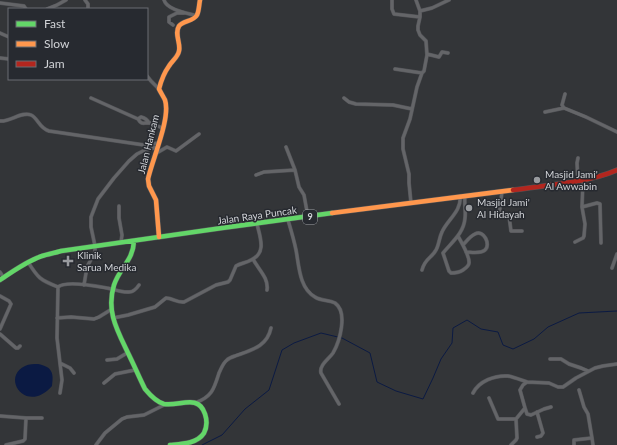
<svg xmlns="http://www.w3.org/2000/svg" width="617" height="445" font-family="Lato,sans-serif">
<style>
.water{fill:#0b1a43}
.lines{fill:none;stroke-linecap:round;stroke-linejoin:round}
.stream{stroke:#0b1a43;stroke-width:1}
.street-casing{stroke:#525357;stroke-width:4}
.fast-casing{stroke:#525357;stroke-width:5.5}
.slow-casing{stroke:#525357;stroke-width:5.5}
.jam-casing{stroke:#525357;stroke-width:5.5}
.street{stroke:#646568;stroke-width:3}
.fast{stroke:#63d668;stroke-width:4.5}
.slow{stroke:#ff974d;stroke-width:4.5}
.jam{stroke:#b3261e;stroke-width:4.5}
.poi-dot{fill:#999b9f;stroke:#272a30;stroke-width:1.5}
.labels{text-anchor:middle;stroke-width:3;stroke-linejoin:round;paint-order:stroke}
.shield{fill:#272a30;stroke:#9da0a4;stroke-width:1}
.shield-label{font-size:9px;font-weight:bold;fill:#d0d2d6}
.street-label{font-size:10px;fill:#d0d2d6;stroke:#272a30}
.poi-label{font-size:10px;fill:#d0d2d6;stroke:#272a30;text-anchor:start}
</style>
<rect width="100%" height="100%" fill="#333538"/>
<path class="water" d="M38,364C52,367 54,372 52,386C27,415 0,378 25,366C29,364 34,364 38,364Z"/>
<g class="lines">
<path class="stream" d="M202,445L222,435L245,409L269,390L282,350L294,343L321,333L342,338L370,353L377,382L396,391L423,399L433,378L441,359L452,343L453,328L467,320L481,329L498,332L503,345L513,349L534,339L548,327L579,313L617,311"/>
<defs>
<path id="street" d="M85,0L88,4V9
M164,0C167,10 187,13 197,16
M392,0V9L394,14L420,17L418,26V30L420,35L426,41L427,55L424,71L422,73L417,87L410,119L403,138V149L409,174V183L411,203
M416,0L420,11V17
M0,3L24,6L26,9
M47,9L57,5L66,0
M420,11L432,8L449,0
M173,25L169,22V17L177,13H184
M0,33L9,37
M427,54L439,57L442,52L448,53
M0,58L9,59
M395,69L422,73
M147,76L151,81L159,89
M565,94L562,105L564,108L586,117L617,132
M91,98L138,119C142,126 144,122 150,123C154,124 159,127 163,128
M344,98L349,102L356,104L393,105L412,109
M545,112L564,108
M138,119L141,117C145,118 147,119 149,123
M0,121C10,122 22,111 31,115C38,118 39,128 49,131L144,145L158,143
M286,147L295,170L299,187L304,195L308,217
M155,154L167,147L176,151L199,134
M578,158L577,163L578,181
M256,175L264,172L295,170
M502,192L499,215L509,216L511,231H522
M119,206V218L122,235L121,242
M582,207L597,203L600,204L601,243
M288,220C291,230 294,240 296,250C299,265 299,288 315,297C321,301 329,300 335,303C348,312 340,341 333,353C329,359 319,365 321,373L339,404
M458,236C461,242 470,256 469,263C469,266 466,268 463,270C460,272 456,273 451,273L449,271L443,253C452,242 464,233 465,218C466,211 464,204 465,196
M575,242L583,238L584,236L585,224L582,207L583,180
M463,245C466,242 470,236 475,234C484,229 491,245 485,250C481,254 471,252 466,252
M253,259C258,269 269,278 267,290
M28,262C38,278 40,280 58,287C66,280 96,286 107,288C114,289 122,293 129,292C133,292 137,288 139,285
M612,268L617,254
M422,270C425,258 431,259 436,250C439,245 439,238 442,232C447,220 462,211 460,196
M0,272L4,278
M84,285L87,267L95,252V246L91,227V217L98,199L114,178L129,161L137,154L143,151L157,147
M58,287L57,338L62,380L60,393
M0,296L9,301L11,304L0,329
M57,318L71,317L94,319L99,317L112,309
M113,318L128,315L155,307L166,298C172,298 178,303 184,302L216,285L228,282L230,280L236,266C241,263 246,263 251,260C267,253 260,237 257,224
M0,334L16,348H18L20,346
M550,359H561L569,364L581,368L588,371
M107,360L117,359L127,353
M60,363L70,368L74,373
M104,383L115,374L135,370
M579,390L584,407L588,414L592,438
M473,393C479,381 495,375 508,376C514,377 521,380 527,382
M489,398L498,419H516
M195,403C212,397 214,389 219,373C221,369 223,363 227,360C229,358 232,357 235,356C251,350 267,347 271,328
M525,408L527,414L531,415L544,409L551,407
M0,416L26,418L25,439L23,441L6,445
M26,418H42
M537,437L541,436L543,433L537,412
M96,445L105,433L122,419L127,417L144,415L164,405
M511,445L516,440L517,438L516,419L525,408L520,390L523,385L527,382L549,383L558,387H563L576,378L595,368L603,366L617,364
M574,445V440L592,438L593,445"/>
<path id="fast" d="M134,241C133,261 120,267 114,285C106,311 117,330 128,353C134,365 139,377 145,389C150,395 156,402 164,404C179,407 198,393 205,414C207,420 207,427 204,433C197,444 181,444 170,445
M0,280C13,271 27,261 42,256C48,254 55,253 61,251L222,228L332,213"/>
<path id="slow" d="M332,213L513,190
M159,237L156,200L149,186L148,179C152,160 171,118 165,100C163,96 161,93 159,89C161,81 164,73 169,66C172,61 178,57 179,51C181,43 174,34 179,26C183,20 193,22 197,15C199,11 199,5 200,0"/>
<path id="jam" d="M513,190C546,185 587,183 617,170"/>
</defs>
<use href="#street" class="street-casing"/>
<use href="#fast" class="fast-casing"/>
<use href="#slow" class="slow-casing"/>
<use href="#jam" class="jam-casing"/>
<use href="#street" class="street"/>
<use href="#fast" class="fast"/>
<use href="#slow" class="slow"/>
<use href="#jam" class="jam"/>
</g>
<g class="poi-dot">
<circle cx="537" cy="180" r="4"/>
<circle cx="469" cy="208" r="4"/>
<path d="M66 255h4v4h4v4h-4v4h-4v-4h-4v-4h4z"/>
</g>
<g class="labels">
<rect class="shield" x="303" y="210" width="14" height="14" rx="3"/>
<g class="shield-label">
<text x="310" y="220">9</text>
</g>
<g class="street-label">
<text transform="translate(148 144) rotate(-76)" y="4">Jalan Hankam</text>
<text transform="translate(257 215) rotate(-8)" y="4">Jalan Raya Puncak</text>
</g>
<g class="poi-label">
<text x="545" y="178">Masjid Jami'<tspan x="545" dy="12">Al Awwabin</tspan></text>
<text x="477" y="206">Masjid Jami'<tspan x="477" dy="12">Al Hidayah</tspan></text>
<text x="77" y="259">Klinik<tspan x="77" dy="12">Sarua Medika</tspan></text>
</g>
</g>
<rect x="8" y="8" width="140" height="72" fill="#272a30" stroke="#6b6d72"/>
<rect x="16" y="21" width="20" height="6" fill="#63d668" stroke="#6b6d72"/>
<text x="44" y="28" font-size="12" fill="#d0d2d6">Fast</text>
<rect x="16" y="41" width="20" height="6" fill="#ff974d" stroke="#6b6d72"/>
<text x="44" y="48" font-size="12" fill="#d0d2d6">Slow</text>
<rect x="16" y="61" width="20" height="6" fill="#b3261e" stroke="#6b6d72"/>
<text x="44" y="68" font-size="12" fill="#d0d2d6">Jam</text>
</svg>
